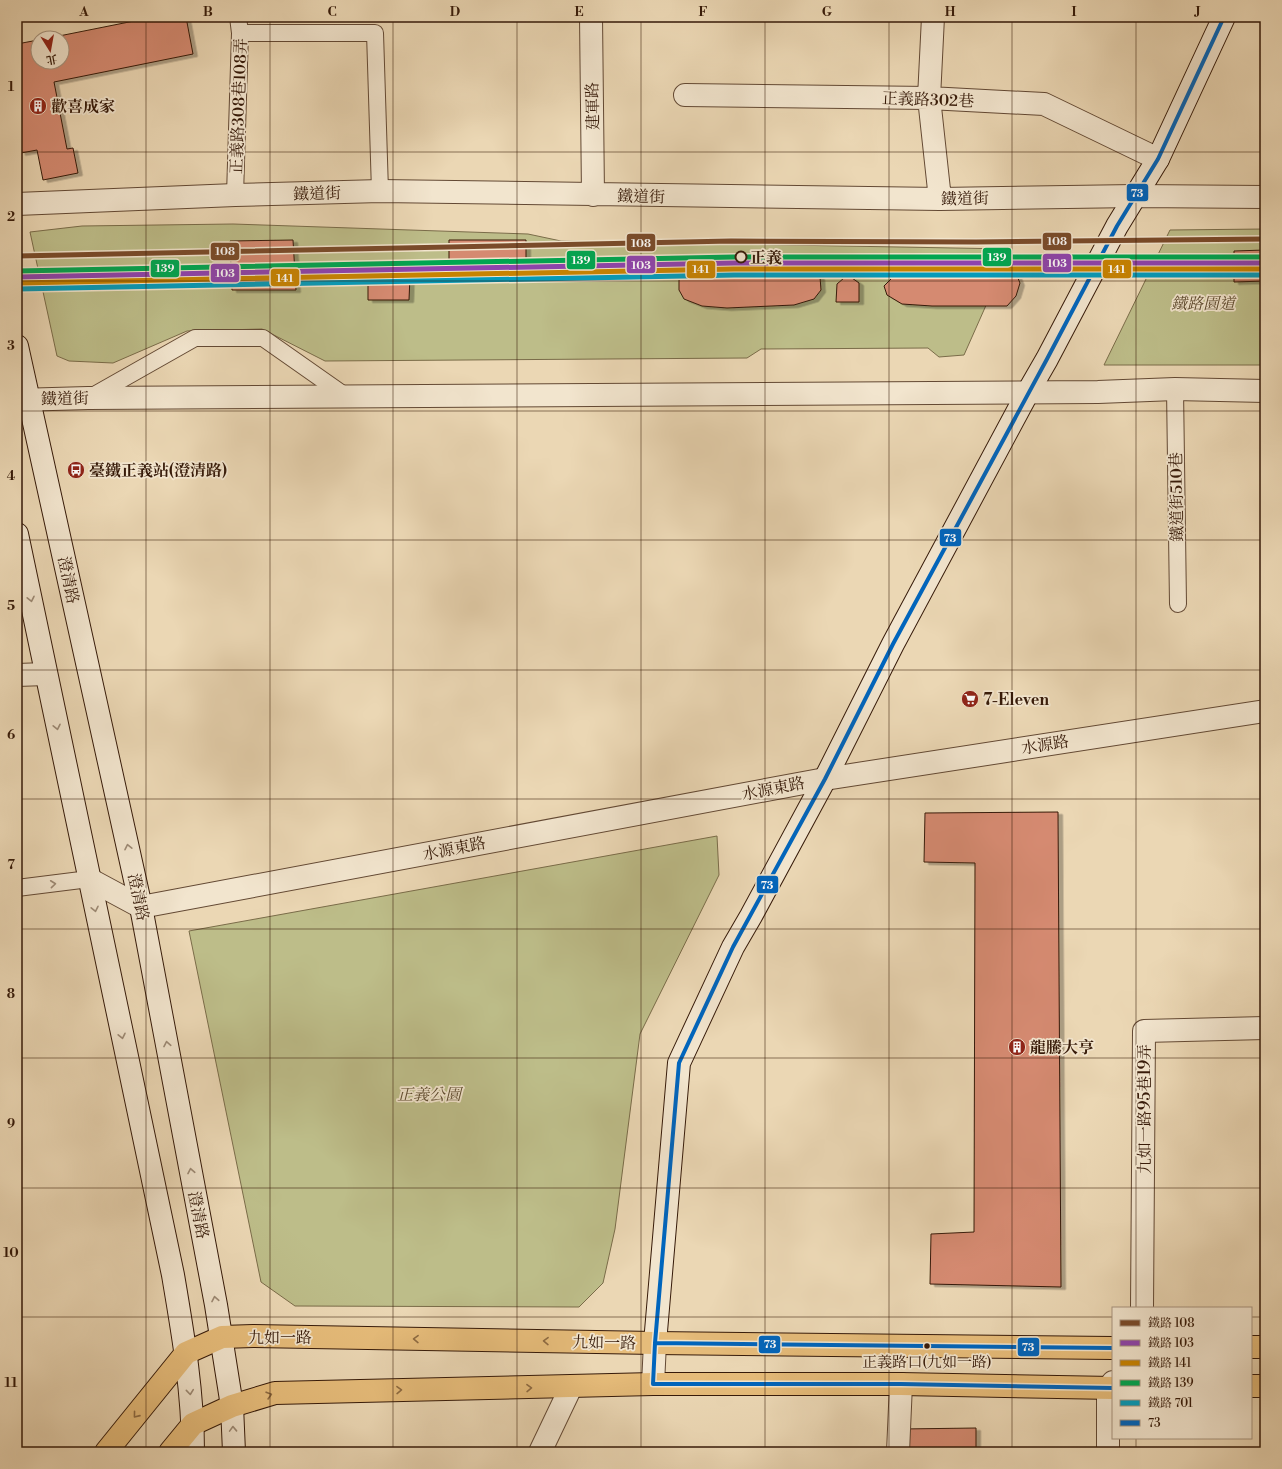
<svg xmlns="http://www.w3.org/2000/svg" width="1282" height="1469" font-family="'Libre Bodoni','Noto Serif TC',serif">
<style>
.green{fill:#bdbd89;stroke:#7a6c49}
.building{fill:#d58a71;stroke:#361a09;filter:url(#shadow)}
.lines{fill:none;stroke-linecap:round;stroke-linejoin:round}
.lane-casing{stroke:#634934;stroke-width:18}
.street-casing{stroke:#634934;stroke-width:24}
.secondary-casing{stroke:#361a09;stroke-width:24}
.primary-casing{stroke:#361a09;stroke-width:24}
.lane{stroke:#f2e5ce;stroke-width:16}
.street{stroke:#f2e5ce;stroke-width:22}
.secondary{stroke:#f2e5ce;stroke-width:22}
.primary{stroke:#e6bc7a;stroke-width:22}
.bus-1-casing{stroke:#f2e5ce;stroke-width:7}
.bus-1{stroke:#0065bd;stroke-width:4}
.rail-1-casing{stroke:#f2e5ce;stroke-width:8}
.rail-2-casing{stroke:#f2e5ce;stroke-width:8}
.rail-3-casing{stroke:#f2e5ce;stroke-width:8}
.rail-4-casing{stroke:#f2e5ce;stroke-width:8}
.rail-5-casing{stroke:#f2e5ce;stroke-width:8}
.rail-1{stroke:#7a4b2a;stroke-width:5}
.rail-2{stroke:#8e44ad;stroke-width:5}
.rail-3{stroke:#c78302;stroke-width:5}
.rail-4{stroke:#00a651;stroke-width:5}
.rail-5{stroke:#059bba;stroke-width:5}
.oneway{stroke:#9d8a75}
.oneway2{stroke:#8e6b42}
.grid{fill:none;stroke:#361a09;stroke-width:1;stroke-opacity:0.55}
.stop-dot{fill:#f2e5ce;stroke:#361a09;stroke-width:2}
.bus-dot{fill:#361a09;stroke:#f2e5ce;stroke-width:1.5}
.labels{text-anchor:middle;stroke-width:3.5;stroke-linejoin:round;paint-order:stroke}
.bus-label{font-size:15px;fill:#361a09;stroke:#f2e5ce}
.street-label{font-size:16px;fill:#361a09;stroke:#f2e5ce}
.poi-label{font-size:16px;font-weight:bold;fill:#361a09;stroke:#f2e5ce;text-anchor:start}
.stop-label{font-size:16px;font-weight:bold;fill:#361a09;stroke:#f2e5ce;text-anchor:start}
.park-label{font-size:16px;font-style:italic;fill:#5e4b2f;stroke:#f2e5ce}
.line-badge{stroke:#f2e5ce;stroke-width:1.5}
.badge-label{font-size:11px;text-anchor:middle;font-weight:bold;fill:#fff}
.neatline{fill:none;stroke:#361a09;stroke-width:1.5}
.grid-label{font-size:13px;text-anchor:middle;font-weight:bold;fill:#361a09}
</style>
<defs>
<filter id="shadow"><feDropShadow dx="4.5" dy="2.5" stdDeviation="0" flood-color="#0004"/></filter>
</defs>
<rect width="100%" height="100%" fill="#ebd7b4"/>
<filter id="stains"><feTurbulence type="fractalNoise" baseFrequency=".005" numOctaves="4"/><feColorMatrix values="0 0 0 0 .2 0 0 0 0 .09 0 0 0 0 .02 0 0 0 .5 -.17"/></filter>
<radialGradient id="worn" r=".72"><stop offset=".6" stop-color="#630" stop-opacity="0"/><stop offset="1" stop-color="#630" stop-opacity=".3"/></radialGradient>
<path class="green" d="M233,224L528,234L561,241L1011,249L964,355L939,357L928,348L761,349L747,358L325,361L262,329L187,331L113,363L69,361L57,356L30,232L82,226Z
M1265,229V365H1104L1170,230Z
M717,836L719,875L640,1034L615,1229L603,1283L579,1307L295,1306L261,1282L189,931Z"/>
<path class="building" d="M154,17H186L193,54L54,82L67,149L73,148L78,173L43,180L37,150L21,153L17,131V44L38,40V62H62V38H49Z
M293,240L296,290H232L230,241Z
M449,240H526V275H449Z
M1265,250V281L1234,282V251Z
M390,265H399V276H410L409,300H368V275L390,276Z
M779,267L811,273L820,277L821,290L814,299L794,305L727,308L702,306L684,299L679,290V280L689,273Z
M961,270L1017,276L1020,283L1016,296L1007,306H932L902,304L887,295L884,286L893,277L903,273Z
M844,278H852L859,283V302H836L837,284Z
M1058,812L1061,1287L930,1284L931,1234L974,1232L975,863L924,862L925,813Z
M976,1428V1452H902L901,1429Z"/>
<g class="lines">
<defs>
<path id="lane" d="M240,33H375L380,191
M235,195L240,33L238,17
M1175,389L1178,604
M89,398L195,338H263L347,397
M17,888L89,879"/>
<path id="street" d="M591,17L593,195
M933,17L929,98L940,199
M685,95L929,98L1044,104L1158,159
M17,204L235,195L380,191L940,199L1135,196L1265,197
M17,400L88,398L1098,392L1175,389L1265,391
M17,675L46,674
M89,879L141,907L825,779L1265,711
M1142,1308L1144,1031L1265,1028
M653,1384L655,1343
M540,1452L571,1387
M898,1452L901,1384
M1108,1452V1389L1113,1382"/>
<path id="secondary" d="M17,346L141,907L216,1305L232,1406L234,1452
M17,534L173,1275C183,1334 193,1392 193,1452
M655,1343L679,1063L733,947L751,916L825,779L893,644L1028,392L1047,359L1117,226L1158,159L1224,17"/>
<path id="primary" d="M1251,1347H1265
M1251,1386H1265
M106,1452L186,1353L222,1337L253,1336L655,1343L1113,1348
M170,1452L193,1424L232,1406L275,1393L653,1384H901L1113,1388"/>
</defs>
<use href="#lane" class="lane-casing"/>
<use href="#street" class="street-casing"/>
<use href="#secondary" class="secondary-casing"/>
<use href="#primary" class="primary-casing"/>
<use href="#lane" class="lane"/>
<use href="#street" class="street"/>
<use href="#secondary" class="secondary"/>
<use href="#primary" class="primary"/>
<defs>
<path id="bus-1" d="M655,1343L1113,1348
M1113,1388L901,1384H653L655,1343L679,1063L733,947L825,779L893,644L1047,359L1117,226L1158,159L1224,17"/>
</defs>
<use href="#bus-1" class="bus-1-casing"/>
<use href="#bus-1" class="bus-1"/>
<defs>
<path id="rail-1" d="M17,256L731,241L976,242L1265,239"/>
<path id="rail-2" d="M17,277L734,263H1265"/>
<path id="rail-3" d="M17,283L734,269H1265"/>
<path id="rail-4" d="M17,271L734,257H1265"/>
<path id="rail-5" d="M17,289L734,275H1265"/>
</defs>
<use href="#rail-1" class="rail-1-casing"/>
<use href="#rail-2" class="rail-2-casing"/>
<use href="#rail-3" class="rail-3-casing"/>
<use href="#rail-4" class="rail-4-casing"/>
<use href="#rail-5" class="rail-5-casing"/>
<use href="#rail-1" class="rail-1"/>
<use href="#rail-2" class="rail-2"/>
<use href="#rail-3" class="rail-3"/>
<use href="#rail-4" class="rail-4"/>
<use href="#rail-5" class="rail-5"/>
</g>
<defs><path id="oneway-chevron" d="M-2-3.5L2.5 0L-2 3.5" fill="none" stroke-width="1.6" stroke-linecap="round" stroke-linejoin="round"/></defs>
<g class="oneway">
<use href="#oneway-chevron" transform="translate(31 599) rotate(78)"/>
<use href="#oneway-chevron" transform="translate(57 727) rotate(78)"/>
<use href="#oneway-chevron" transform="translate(128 847) rotate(-102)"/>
<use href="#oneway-chevron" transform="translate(53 884) rotate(-6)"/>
<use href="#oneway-chevron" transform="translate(95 909) rotate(78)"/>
<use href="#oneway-chevron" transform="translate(122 1036) rotate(78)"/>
<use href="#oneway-chevron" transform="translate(167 1044) rotate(-101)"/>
<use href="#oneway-chevron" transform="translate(191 1171) rotate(-101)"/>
<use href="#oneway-chevron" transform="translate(215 1299) rotate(-101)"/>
<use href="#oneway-chevron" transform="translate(190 1392) rotate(84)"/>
<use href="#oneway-chevron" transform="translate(233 1429) rotate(-92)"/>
</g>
<g class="oneway2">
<use href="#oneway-chevron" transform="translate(416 1339) rotate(-179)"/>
<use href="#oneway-chevron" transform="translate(546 1341) rotate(-179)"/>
<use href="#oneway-chevron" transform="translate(529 1388) rotate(-1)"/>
<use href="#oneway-chevron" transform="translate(399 1390) rotate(-1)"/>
<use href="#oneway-chevron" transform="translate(269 1395) rotate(-16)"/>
<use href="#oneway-chevron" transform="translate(136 1415) rotate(129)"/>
</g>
<path class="grid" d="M146,17V1452M270,17V1452M393,17V1452M517,17V1452M641,17V1452M765,17V1452M889,17V1452M1012,17V1452M1136,17V1308M17,152H1265M17,281H1265M17,411H1265M17,540H1265M17,670H1265M17,799H1265M17,929H1265M17,1058H1265M17,1188H1265M17,1317H1113M1251,1317H1265M1136,1438V1452"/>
<defs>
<symbol id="building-disc" viewBox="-11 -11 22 22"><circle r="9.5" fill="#8f2418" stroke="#f2e5ce"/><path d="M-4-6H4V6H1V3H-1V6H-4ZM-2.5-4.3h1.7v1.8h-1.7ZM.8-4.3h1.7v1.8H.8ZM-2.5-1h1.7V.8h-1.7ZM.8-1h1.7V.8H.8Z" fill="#fff"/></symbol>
<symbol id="bus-disc" viewBox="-11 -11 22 22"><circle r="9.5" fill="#8f2418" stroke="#f2e5ce"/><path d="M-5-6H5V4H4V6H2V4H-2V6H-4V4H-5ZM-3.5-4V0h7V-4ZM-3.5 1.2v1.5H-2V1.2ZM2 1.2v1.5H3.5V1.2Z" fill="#fff"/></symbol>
<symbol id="supermarket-disc" viewBox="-11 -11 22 22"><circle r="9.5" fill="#8f2418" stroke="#f2e5ce"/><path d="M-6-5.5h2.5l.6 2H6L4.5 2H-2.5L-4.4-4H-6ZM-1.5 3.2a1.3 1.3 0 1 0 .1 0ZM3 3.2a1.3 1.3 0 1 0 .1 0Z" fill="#fff"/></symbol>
</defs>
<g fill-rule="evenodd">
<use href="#building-disc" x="28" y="96" width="20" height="20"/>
<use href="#bus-disc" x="66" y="460" width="20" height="20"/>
<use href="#supermarket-disc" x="960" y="689" width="20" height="20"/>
<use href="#building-disc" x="1007" y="1037" width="20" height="20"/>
</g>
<circle class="stop-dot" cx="741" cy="257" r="5.5"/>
<circle class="bus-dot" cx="927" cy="1346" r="3.5"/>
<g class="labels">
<g class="bus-label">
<text x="927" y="1367">正義路口(九如一路)</text>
</g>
<g class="street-label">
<text transform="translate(928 99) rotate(2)" y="6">正義路302巷</text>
<text transform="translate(238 106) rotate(-88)" y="6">正義路308巷108弄</text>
<text transform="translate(592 106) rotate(-91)" y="6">建軍路</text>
<text transform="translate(317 193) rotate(-2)" y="6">鐵道街</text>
<text transform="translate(641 196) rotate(1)" y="6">鐵道街</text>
<text transform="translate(965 198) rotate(-1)" y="6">鐵道街</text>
<text transform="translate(65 398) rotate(-1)" y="6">鐵道街</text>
<text transform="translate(1176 497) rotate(-91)" y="6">鐵道街510巷</text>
<text transform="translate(69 580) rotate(78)" y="6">澄清路</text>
<text transform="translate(1045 744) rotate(-9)" y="6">水源路</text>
<text transform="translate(773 788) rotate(-11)" y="6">水源東路</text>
<text transform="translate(454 848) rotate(-11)" y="6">水源東路</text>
<text transform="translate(139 897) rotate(78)" y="6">澄清路</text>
<text transform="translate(1144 1109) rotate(-90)" y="6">九如一路95巷19弄</text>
<text transform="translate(199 1215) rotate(79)" y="6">澄清路</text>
<text x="280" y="1343">九如一路</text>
<text transform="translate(604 1342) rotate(1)" y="6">九如一路</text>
</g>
<g class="poi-label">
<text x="51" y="112">歡喜成家</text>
<text x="89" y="476">臺鐵正義站(澄清路)</text>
<text x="983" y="705">7-Eleven</text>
<text x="1030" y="1053">龍騰大亨</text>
</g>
<g class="stop-label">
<text x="750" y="263">正義</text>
</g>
<g class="park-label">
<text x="1203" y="309">鐵路園道</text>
<text x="429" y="1100">正義公園</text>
</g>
</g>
<g class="line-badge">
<rect x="1126" y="183" width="23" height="19" rx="4" fill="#0065bd"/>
<rect x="1042" y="232" width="30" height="19" rx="4" fill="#7a4b2a"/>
<rect x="626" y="233" width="30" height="19" rx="4" fill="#7a4b2a"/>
<rect x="210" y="242" width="30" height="19" rx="4" fill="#7a4b2a"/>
<rect x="982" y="247" width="30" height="20" rx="4" fill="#00a651"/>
<rect x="566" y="250" width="30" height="20" rx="4" fill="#00a651"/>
<rect x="1042" y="253" width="30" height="20" rx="4" fill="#8e44ad"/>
<rect x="626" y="255" width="30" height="19" rx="4" fill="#8e44ad"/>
<rect x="150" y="259" width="30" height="19" rx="4" fill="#00a651"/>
<rect x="1102" y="259" width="30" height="20" rx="4" fill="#c78302"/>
<rect x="686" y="260" width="30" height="19" rx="4" fill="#c78302"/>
<rect x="210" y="263" width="30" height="20" rx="4" fill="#8e44ad"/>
<rect x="270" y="268" width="30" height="19" rx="4" fill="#c78302"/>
<rect x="939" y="528" width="23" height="19" rx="4" fill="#0065bd"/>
<rect x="756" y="875" width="23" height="19" rx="4" fill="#0065bd"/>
<rect x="758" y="1335" width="23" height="19" rx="4" fill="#0065bd"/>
<rect x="1017" y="1337" width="23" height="20" rx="4" fill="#0065bd"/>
</g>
<g class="badge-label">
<text x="1137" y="197">73</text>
<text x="1057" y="245">108</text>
<text x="641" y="247">108</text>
<text x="225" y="255">108</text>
<text x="997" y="261">139</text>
<text x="581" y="264">139</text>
<text x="1057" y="267">103</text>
<text x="641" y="269">103</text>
<text x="165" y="272">139</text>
<text x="1117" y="273">141</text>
<text x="701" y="273">141</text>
<text x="225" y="277">103</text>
<text x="285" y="282">141</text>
<text x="950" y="542">73</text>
<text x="767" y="889">73</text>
<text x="770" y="1348">73</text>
<text x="1028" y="1351">73</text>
</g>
<rect width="1282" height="1469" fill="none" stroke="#ebd7b4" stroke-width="44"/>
<rect x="1112" y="1307" width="140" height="132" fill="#f2e5ce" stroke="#a7947f"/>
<rect x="1120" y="1320" width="20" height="6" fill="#7a4b2a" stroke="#a7947f"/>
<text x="1148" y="1327" font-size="12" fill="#361a09">鐵路 108</text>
<rect x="1120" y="1340" width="20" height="6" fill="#8e44ad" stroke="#a7947f"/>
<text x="1148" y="1347" font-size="12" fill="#361a09">鐵路 103</text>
<rect x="1120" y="1360" width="20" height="6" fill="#c78302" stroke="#a7947f"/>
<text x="1148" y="1367" font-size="12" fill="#361a09">鐵路 141</text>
<rect x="1120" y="1380" width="20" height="6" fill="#00a651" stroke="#a7947f"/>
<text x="1148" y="1387" font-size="12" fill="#361a09">鐵路 139</text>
<rect x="1120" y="1400" width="20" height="6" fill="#059bba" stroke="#a7947f"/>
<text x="1148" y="1407" font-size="12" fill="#361a09">鐵路 701</text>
<rect x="1120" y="1420" width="20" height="6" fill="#0065bd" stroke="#a7947f"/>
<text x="1148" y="1427" font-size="12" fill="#361a09">73</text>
<g transform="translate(50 50) rotate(169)"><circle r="19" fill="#f2e5ce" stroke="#a7947f"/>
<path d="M0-3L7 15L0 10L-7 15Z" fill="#8f2418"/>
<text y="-6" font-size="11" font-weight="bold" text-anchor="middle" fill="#361a09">北</text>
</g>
<rect x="22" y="22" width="1238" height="1425" class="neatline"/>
<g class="grid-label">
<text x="84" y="16">A</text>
<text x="208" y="16">B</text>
<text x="332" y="16">C</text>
<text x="455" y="16">D</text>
<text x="579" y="16">E</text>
<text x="703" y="16">F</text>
<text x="827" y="16">G</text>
<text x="950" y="16">H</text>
<text x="1074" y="16">I</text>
<text x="1198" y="16">J</text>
<text x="11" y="91">1</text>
<text x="11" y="221">2</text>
<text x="11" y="350">3</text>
<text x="11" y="480">4</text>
<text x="11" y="610">5</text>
<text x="11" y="739">6</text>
<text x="11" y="869">7</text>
<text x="11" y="998">8</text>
<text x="11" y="1128">9</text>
<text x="11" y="1257">10</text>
<text x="11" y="1387">11</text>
</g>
<rect width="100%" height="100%" filter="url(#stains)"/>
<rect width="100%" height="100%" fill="url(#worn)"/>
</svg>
